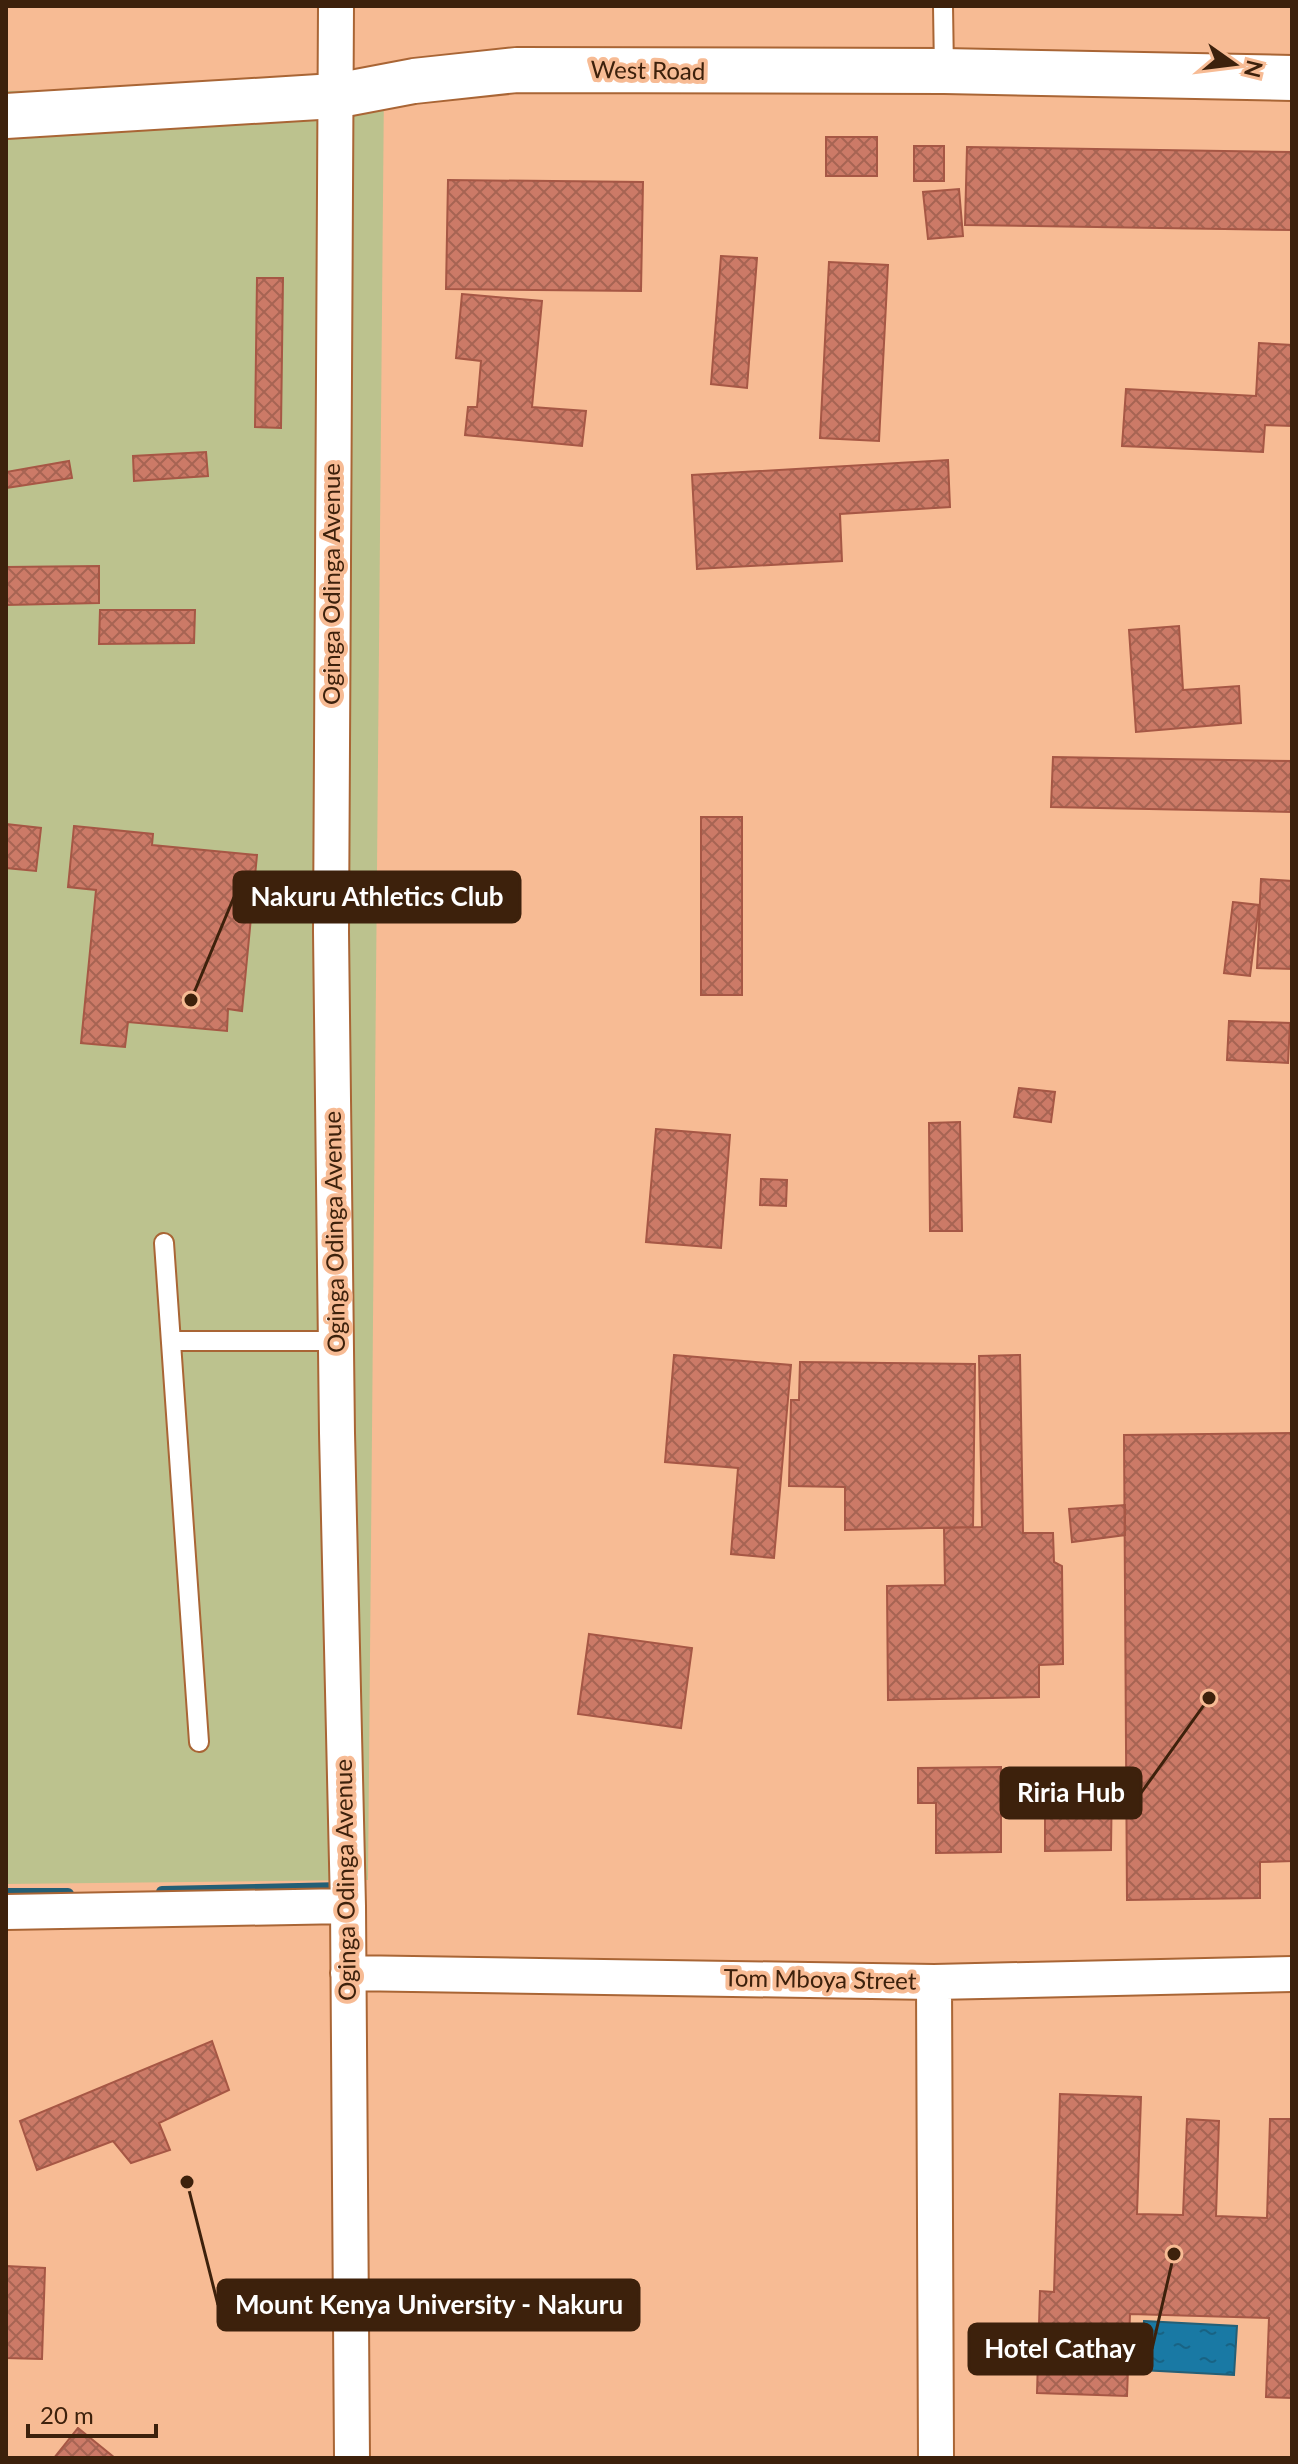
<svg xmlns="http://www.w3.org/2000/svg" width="1298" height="2464" font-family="Lato,sans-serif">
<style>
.green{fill:#bcc28e}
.water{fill:url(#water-ripples);stroke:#245f76;stroke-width:2}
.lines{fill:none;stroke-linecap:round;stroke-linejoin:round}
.stream{stroke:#245f76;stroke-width:12}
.building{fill:url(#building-cross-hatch);stroke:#a65745;stroke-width:2}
.lane-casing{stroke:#a96535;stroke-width:22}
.street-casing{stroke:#a96535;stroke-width:38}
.secondary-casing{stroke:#a96535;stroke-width:48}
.lane{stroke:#fff;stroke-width:18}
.street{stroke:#fff;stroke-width:34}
.secondary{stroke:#fff;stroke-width:44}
.labels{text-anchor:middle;stroke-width:8;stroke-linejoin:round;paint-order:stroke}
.street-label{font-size:24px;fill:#3d210c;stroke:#f7bb94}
.leader{fill:none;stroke:#3d210c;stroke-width:3}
.callout-dot{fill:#3d210c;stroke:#f7bb94;stroke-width:3}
.callout{fill:#3d210c;stroke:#3d210c;stroke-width:3}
.callout-label{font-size:26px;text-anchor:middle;font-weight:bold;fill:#fff}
</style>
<defs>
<pattern id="water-ripples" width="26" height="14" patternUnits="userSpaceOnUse" patternTransform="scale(2)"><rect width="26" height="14" fill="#1979a4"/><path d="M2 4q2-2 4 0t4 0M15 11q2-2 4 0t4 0" fill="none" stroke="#186384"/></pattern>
<pattern id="building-cross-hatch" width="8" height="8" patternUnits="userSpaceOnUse" patternTransform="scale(2)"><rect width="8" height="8" fill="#cc7a67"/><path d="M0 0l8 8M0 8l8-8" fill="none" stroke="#a76453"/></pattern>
</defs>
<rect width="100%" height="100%" fill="#f7bb94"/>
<path class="green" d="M384,85L368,1880L6,1884V91Z"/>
<path class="water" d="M1144,2321L1237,2326L1234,2375L1141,2370Z"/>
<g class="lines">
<path class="stream" d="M162,1892L343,1888
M6,1894H68"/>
</g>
<path class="building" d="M826,137H877V176H826Z
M914,146H944V181H914Z
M967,147L1292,152V230L965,225Z
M448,180L643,182L641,291L446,289Z
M959,189L963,236L928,239L923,192Z
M721,256L757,258L747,388L711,384Z
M829,262L888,265L879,441L820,438Z
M257,278H283L281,428L255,427Z
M462,294L542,301L532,407L586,411L582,446L465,435L468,407H477L481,361L456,358Z
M1259,343L1292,345V426L1265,425L1263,452L1122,446L1126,389L1256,396Z
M206,452L208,476L134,481L133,456Z
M948,460L950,507L840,514L842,561L697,569L692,475Z
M69,461L72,478L6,488V472Z
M99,566V603L6,605V567Z
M100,610H195L194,643L99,644Z
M1179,626L1183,690L1239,686L1241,723L1136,732L1129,630Z
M1053,757L1292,761V812L1051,807Z
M701,817H742V995H701Z
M6,824L41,828L36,871L6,868Z
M74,826L153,834L152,845L257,855L242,1011L228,1009L227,1031L128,1022L125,1047L81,1043L96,890L68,887Z
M1261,879L1292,881V969L1257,968Z
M1233,902L1259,905L1250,976L1224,973Z
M1229,1021L1290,1023L1288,1063L1227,1060Z
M1019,1088L1055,1092L1051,1122L1014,1117Z
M960,1122L962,1231H930L929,1123Z
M656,1129L730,1135L721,1248L646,1242Z
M761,1179L787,1180L786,1206L760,1205Z
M674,1355L791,1365L774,1558L731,1554L738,1468L665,1462Z
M1020,1355L1023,1533H1053L1054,1562L1062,1566L1063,1664L1039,1665V1697L888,1700L887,1586L945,1585L944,1528L982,1527L979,1356Z
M800,1362L975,1364L973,1527L845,1530V1487L789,1486L791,1400H799Z
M1292,1433V1861L1260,1862V1898L1127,1900L1124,1435Z
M1125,1505V1535L1072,1542L1069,1509Z
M589,1634L692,1648L681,1728L578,1714Z
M1001,1767V1852L936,1853V1803H918V1768Z
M1045,1774L1112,1775L1111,1850L1045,1851Z
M212,2041L229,2090L159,2123L170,2150L131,2163L113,2141L37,2170L20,2121Z
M1060,2094L1141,2097L1137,2214L1183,2215L1187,2119L1219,2121L1216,2216L1267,2218L1270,2119H1292V2398L1266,2397L1269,2318L1130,2314L1127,2396L1037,2393L1040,2291L1054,2292Z
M6,2266L45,2268L42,2359L6,2358Z
M78,2428L115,2458H54Z"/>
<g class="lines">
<defs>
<path id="lane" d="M943,6L944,71
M164,1243L199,1742
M171,1341H336"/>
<path id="street" d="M336,6L331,932L337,1433L348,1906L352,2458
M6,1912L348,1906
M348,1973L934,1982L1292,1974
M934,1982L936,2458"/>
<path id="secondary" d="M6,116L335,96L414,81L517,70L944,71L1292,78"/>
</defs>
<use href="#lane" class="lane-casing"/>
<use href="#street" class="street-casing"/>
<use href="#secondary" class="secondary-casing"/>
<use href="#lane" class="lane"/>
<use href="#street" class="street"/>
<use href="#secondary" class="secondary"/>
</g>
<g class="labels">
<g class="street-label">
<text transform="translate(648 71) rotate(1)" y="8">West Road</text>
<text transform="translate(332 584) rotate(-90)" y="8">Oginga Odinga Avenue</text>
<text transform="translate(335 1232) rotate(-91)" y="8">Oginga Odinga Avenue</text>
<text transform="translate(346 1880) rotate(-91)" y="8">Oginga Odinga Avenue</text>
<text transform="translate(820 1980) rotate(1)" y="8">Tom Mboya Street</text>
</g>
</g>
<path class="leader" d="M191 1000L234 897M1209 1698L1141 1793M187 2182L218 2305M1174 2254L1152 2349"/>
<g class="callout-dot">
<circle cx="191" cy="1000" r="8"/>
<circle cx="1209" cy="1698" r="8"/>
<circle cx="187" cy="2182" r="8"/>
<circle cx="1174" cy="2254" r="8"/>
</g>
<g class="callout">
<rect x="234" y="872" width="286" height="50" rx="8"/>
<rect x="1001" y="1768" width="140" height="50" rx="8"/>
<rect x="218" y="2280" width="421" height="50" rx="8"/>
<rect x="969" y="2324" width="183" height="50" rx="8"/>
</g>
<g class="callout-label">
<text x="377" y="906">Nakuru Athletics Club</text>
<text x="1071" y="1802">Riria Hub</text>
<text x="429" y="2314">Mount Kenya University - Nakuru</text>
<text x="1060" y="2358">Hotel Cathay</text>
</g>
<rect width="1298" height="2464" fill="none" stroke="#3d210c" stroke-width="16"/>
<g transform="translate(1234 64) rotate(104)" stroke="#f7bb94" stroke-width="6" paint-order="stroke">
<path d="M0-6L14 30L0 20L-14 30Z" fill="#3d210c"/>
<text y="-12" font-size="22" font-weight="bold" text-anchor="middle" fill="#3d210c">N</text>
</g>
<path d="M28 2424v12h128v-12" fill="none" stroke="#3d210c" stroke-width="4"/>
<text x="40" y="2424" font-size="24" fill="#3d210c" stroke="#f7bb94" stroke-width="6" paint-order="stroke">20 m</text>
</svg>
